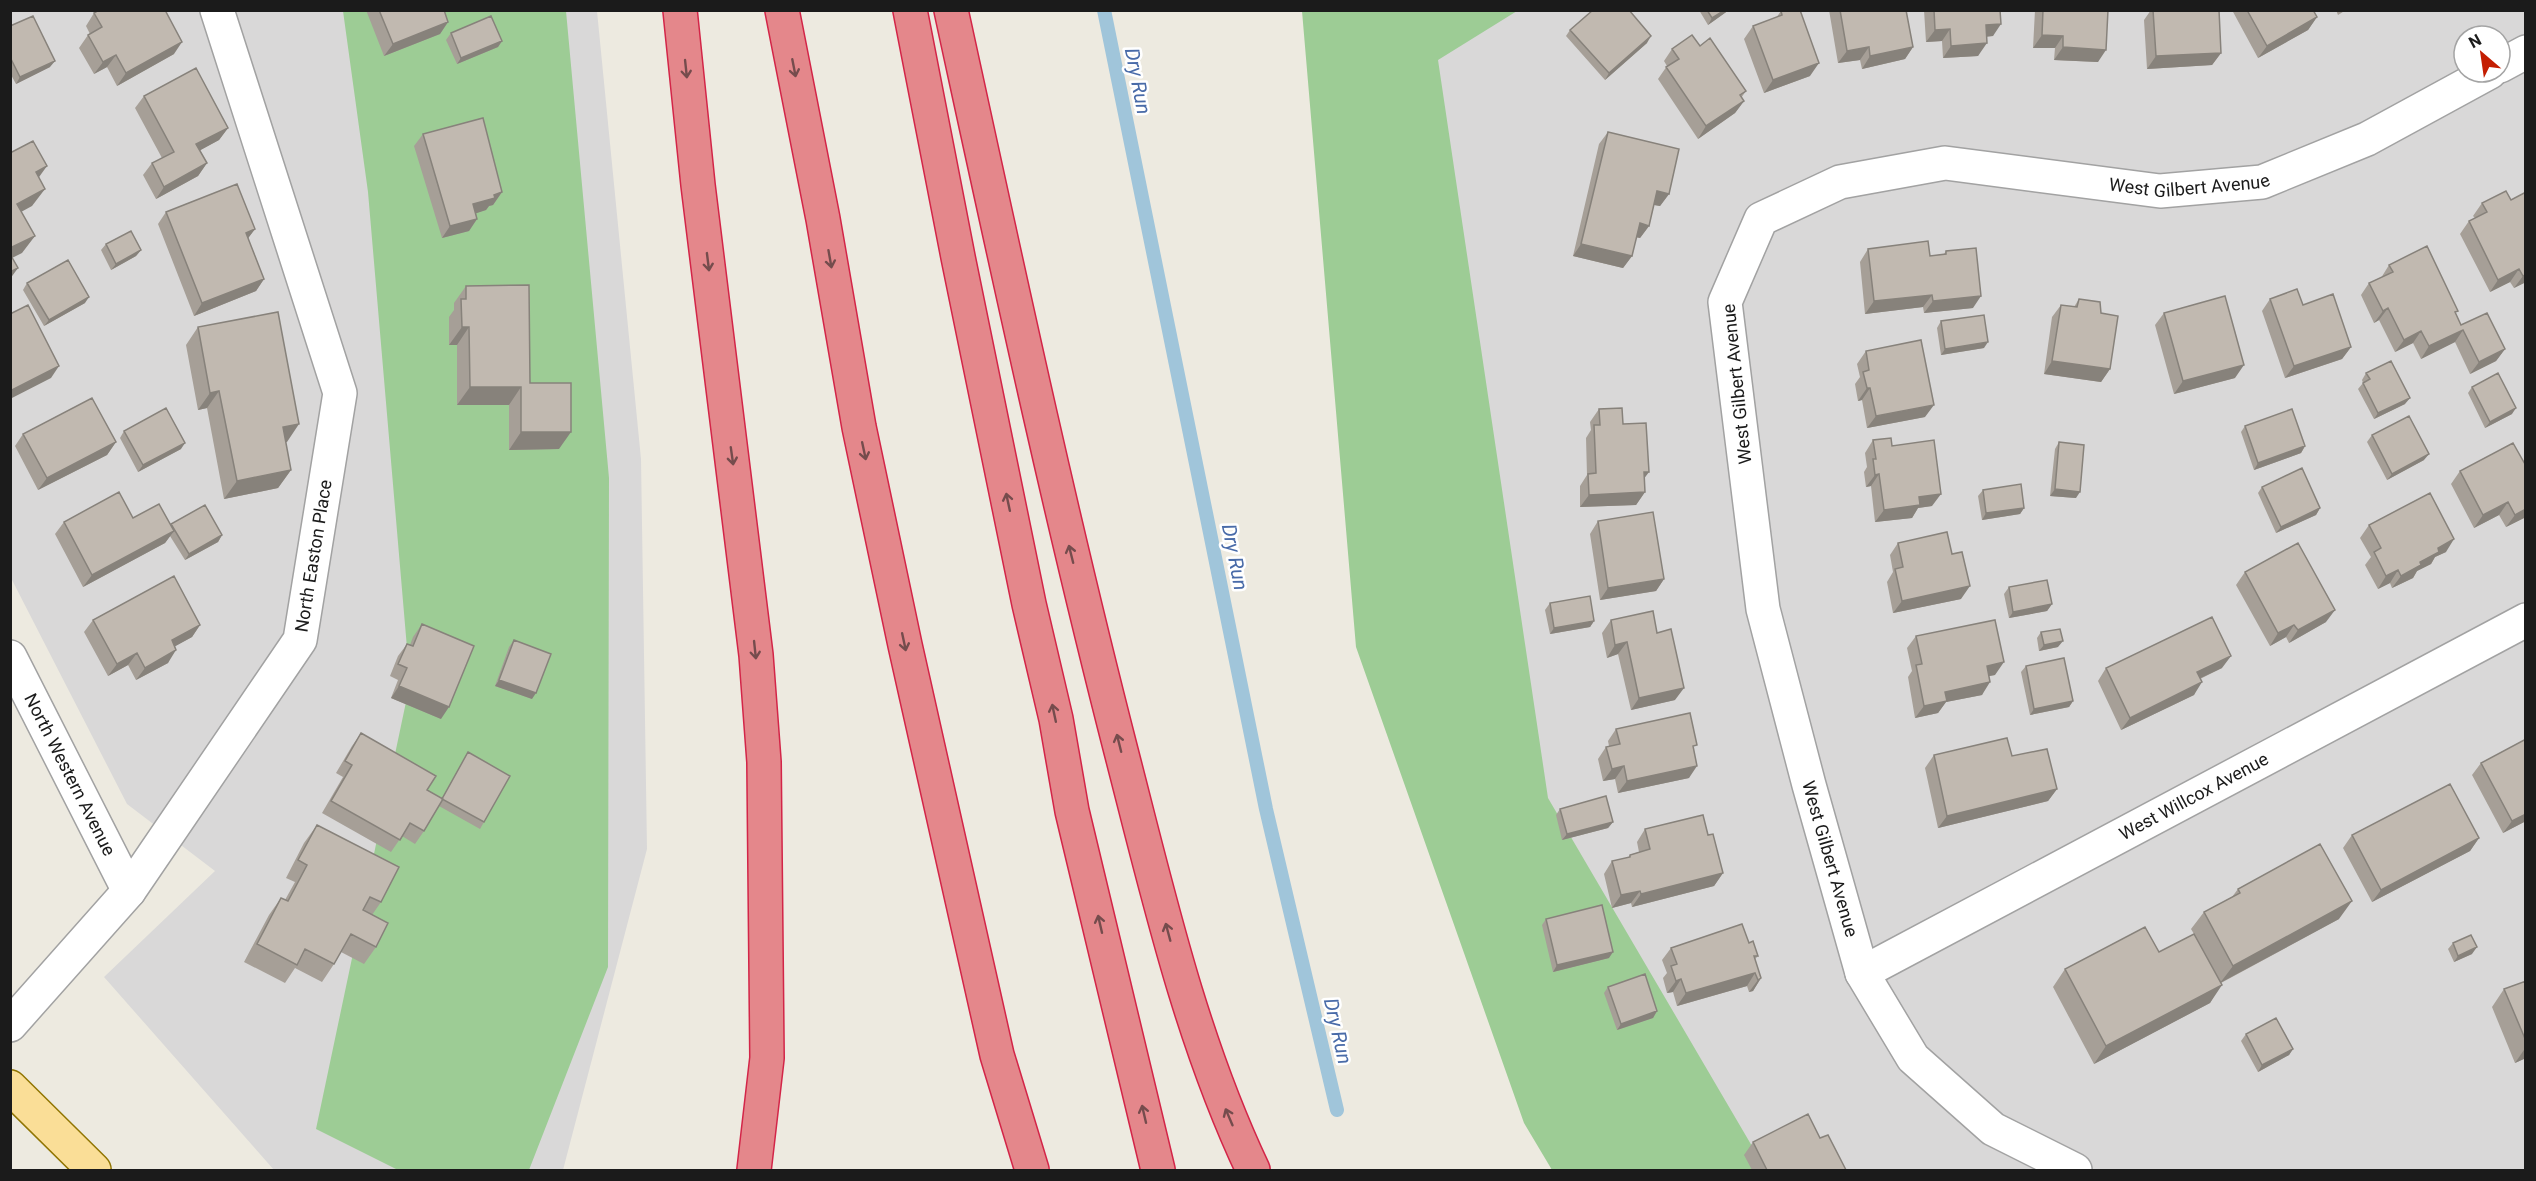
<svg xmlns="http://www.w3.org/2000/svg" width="2536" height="1181" font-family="Roboto,sans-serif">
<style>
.residential{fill:#d9d8d8;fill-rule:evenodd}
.forest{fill:#9dcc95}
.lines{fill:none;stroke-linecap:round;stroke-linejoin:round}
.stream{stroke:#a0c5da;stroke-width:14}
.minor-casing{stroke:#a2a2a2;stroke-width:36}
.major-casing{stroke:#907502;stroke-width:36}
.highway-casing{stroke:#d32548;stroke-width:36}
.minor{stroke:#fff;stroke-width:33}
.major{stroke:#fade97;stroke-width:33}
.highway{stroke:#e4878b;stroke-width:33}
.wall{fill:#a69f97}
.shaded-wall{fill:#87827b}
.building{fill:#c1b9b0;stroke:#87827b;stroke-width:1.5}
.oneway{stroke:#754c4d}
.labels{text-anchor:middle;stroke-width:5;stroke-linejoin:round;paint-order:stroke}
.street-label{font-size:18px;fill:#1b1b1b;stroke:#fff}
.water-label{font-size:20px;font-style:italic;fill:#496ba8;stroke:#fff}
</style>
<rect width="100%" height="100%" fill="#edeae0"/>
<path class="residential" d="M11,11H597L641,459L647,849L563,1170H274L104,977L215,871L127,804L11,578Z
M1374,11H2525V1170H1670L1463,722ZM2464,36H2500V72H2464Z"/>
<path class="forest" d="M343,11H566L609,478L608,967L529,1170H398L316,1129L410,683L368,192Z
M1302,11H1517L1438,60L1548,798L1766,1170H1552L1524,1123L1356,647Z"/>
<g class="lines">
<path class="stream" d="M1104,10L1266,809L1337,1110"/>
<defs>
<g id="minor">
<path d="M2500,66L2526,52"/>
<path id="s1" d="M10,657L129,891"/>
<path id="s2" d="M1862,973L2526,620"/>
<path id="s3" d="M10,1025L129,891L300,640L340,393L217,10"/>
<path id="s4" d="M2075,1170L1993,1129L1913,1058L1862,973L1809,785L1763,609L1725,302L1761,219L1840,182L1945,163L2160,191L2262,182L2367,139L2490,72"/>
</g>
<path id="major" d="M10,1087L94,1170"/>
<path id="highway" d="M680,10L698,185L756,655L764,762L767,1058L754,1170
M782,10L823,219L859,427L905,645L997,1055L1032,1170
M910,10L958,257L1029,604L1056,719L1072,811L1158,1170
M951,10C1005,258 1058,506 1121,751C1158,894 1190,1037 1253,1170"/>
</defs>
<use href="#minor" class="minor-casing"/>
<use href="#major" class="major-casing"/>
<use href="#highway" class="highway-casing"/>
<use href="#minor" class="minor"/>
<use href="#major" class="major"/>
<use href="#highway" class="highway"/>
</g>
<path class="wall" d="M366,10H444L448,22L440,34L384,56Z
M1699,10H1729L1708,25Z
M1829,10H1906L1913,47L1905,59L1862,69L1860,60L1838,63Z
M1924,10H2000L1993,36L1986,37L1978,56L1943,58L1942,41L1926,42Z
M2035,10H2108L2098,62L2054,60L2055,48H2033Z
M2151,10H2219L2221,53L2212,65L2147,69L2144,20Z
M2232,10H2313L2317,17L2308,30L2258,58Z
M2336,10H2346L2338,15Z
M1781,11L1810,76L1764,93L1744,39L1753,26L1776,18Z
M94,13L174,54L117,86L107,67L94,74L79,48L88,35L90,34L86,26Z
M10,26L50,67L16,84L10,73Z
M1570,30L1647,43L1605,80L1566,36Z
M451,33L502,41L498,47L457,64L446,40Z
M1700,46L1746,91L1741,98L1744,101L1735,113L1698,139L1658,79L1667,66L1664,61L1672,49Z
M144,96L228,128L219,140L200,150L207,163L198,176L156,199L143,175L152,163L162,158L135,108Z
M1608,132L1669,194L1660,206L1654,205L1649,226L1640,238L1636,237L1632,256L1623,268L1573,256L1599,144Z
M423,134L502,192L493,205L489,206L486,210L476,213L477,219L469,231L442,238L414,146Z
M2526,192V282L2514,288L2510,282L2490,292L2460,234L2469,221L2475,218L2473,216L2482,203L2511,200Z
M166,212L255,229L248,238L264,279L256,291L194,316L158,224Z
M106,244L141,250L136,256L111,270L101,250Z
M1868,249L1930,256L1944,254L1946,251L1973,308L1924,313L1923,307L1865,314L1860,262Z
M2389,265L2456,314L2461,325L2505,349L2496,361L2470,374L2455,342L2421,359L2413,343L2395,352L2379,320L2374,323L2361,295L2369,283L2381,278Z
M27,283L85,303L44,326L23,290Z
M466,286L530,383L559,449L509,450V405H457V345H449V317L454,310V303Z
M2079,299L2101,313L2110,369L2101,382L2044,374L2052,317L2061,305L2074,307Z
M2270,299L2303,305L2351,347L2342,359L2285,378L2262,311Z
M2164,313L2235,378L2174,394L2155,325Z
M1941,321L1984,348L1941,355L1937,328Z
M198,327L287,442H285L291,470L278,488L224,499L207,408L198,410L186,345Z
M1866,351L1925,417L1867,428L1862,400L1858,401L1855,384L1860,377L1857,364Z
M2366,373L2405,404L2374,419L2358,389L2363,383L2362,380Z
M2472,387L2512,414L2485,428L2468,393Z
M1599,409L1623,424L1644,478L1645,492L1636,505L1580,507V486L1587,475L1586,438L1591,430L1590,422Z
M2245,426L2305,446L2301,453L2254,470L2241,432Z
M124,431L181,449L138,472L120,438Z
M23,434L116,442L107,455L38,490L15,446Z
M2372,435L2424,460L2387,480L2367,442Z
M1873,440L1892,446L1932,506L1918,508L1912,518L1875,522L1871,486L1866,487L1864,472L1867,467L1865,453Z
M2059,442L2076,498L2050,496L2055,449Z
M2526,466V517L2506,527L2499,515L2474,528L2451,484L2460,471Z
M2262,487L2320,508L2316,515L2276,533L2258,493Z
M1983,490L2024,508L2020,514L1982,520L1978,496Z
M133,518L170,525L171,524L222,535L218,542L185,560L170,536L165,543L83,587L55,534L64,522Z
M1598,521L1664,579L1656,591L1600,600L1590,534Z
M2369,525L2446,552L2435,557L2431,564L2417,571L2413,578L2392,588L2390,583L2378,589L2365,565L2371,557L2360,538Z
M1898,543L1961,599L1893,613L1887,582L1893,572L1890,555Z
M2245,572L2326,622L2289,643L2286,637L2270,646L2236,585Z
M2009,587L2052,604L2047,611L2009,618L2004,594Z
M1550,603L1594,621L1590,627L1550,634L1545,610Z
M93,620L200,625L192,637L175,646L168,663L136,680L128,665L108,676L84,632Z
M1611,620L1657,633L1675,700L1631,710L1618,654L1607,658L1602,633Z
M422,624L441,719L391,698L398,680L390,676L398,656L407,644L410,645L413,637Z
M2041,632L2058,647L2039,651L2037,638Z
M1916,636L1995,675L1989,676L1982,695L1946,702L1938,713L1915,718L1908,677L1912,671L1907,648Z
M514,640L532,699L495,686L509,647Z
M2026,666L2073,701L2069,707L2030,715L2021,672Z
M2106,668H2222L2200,679L2194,695L2121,730L2098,681Z
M1616,729L1694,749L1689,778L1618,793L1615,779L1603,781L1598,759L1606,747L1609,746L1608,741Z
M361,733L427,790L442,798L468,752L484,822L480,829L439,806L424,831L415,844L402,836L391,852L322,813L343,777L336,773L352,746Z
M2526,739V821L2503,833L2472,775L2481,763Z
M1934,755L2012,756L2057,789L2048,801L1938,828L1925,768Z
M1560,809L1613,822L1608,828L1562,840L1556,815Z
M317,825L381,902L372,915L376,947L364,964L341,952L334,964L322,982L295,968L285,983L244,962L269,915L281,898L285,900L295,882L286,878L304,843Z
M1645,829L1708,835L1723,873L1714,886L1632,907L1631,903L1612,908L1604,874L1612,861L1628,858L1630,855L1639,852L1637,842Z
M2352,835L2479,838L2470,851L2372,902L2343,848Z
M2238,889L2339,919L2221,983L2210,1003L2094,1064L2053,987L2065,969L2159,952L2194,934L2191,929L2204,912L2232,897Z
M1546,919L1609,958L1553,972L1542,925Z
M1749,943L1758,956L1755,959L1761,978L1753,991L1749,992L1747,986L1677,1006L1673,992L1667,993L1663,978L1667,973L1662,960L1671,948Z
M2453,943L2472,954L2454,962L2448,949Z
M2526,981V1058L2515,1063L2492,1007L2504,989Z
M1608,987L1657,1011L1653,1018L1617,1030L1604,993Z
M2246,1034L2293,1049L2289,1055L2258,1072L2241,1041Z
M1820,1138L1846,1170H1752L1744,1155L1753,1142Z"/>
<path class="shaded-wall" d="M1725,10H1729L1708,25L1712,18Z
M2317,17L2308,30L2258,58L2267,46Z
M448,22L440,34L384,56L393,44Z
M2001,24L1993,36L1977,37L1986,25Z
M1950,29L1942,41L1926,42L1935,30Z
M2042,35L2063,36L2055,48H2033Z
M1651,36L1647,43L1605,80L1609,73Z
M502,41L498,47L457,64L461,58Z
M182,42L174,54L117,86L126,73Z
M1987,43L1978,56L1943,58L1951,46Z
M1869,47L1860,60L1838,63L1847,51Z
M1913,47L1905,59L1862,69L1870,56Z
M2063,47L2106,50L2098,62L2054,60Z
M2221,53L2212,65L2147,69L2156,56Z
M116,55L107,67L94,74L103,62Z
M55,61L50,67L16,84L20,77Z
M1819,63L1810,76L1764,93L1773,80Z
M1744,101L1735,113L1698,139L1706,126Z
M228,128L219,140L188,157L196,144Z
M207,163L198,176L156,199L164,187Z
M47,166L34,184L36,172Z
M45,189L32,206L10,218L17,204Z
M1657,191L1669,194L1660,206L1649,204Z
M502,192L493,205L489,206L486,210L465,217L473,204Z
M477,219L469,231L442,238L450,226Z
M1640,223L1649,226L1640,238L1631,236Z
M255,229L246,241V233Z
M35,236L22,253L10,259V248Z
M1581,244L1632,256L1623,268L1573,256Z
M141,250L136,256L111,270L116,264Z
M18,268L10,279V272Z
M2519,269L2510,282L2490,292L2498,280Z
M2526,274V282L2514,288L2523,276Z
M264,279L256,291L194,316L202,303Z
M1932,295L1923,307L1865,314L1874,301Z
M1981,296L1973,308L1924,313L1933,301Z
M89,297L85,303L44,326L49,320Z
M2388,308L2379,320L2374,323L2383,311Z
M462,327H469L457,345H449Z
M2463,330L2455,342L2421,359L2429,346Z
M2421,331L2413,343L2395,352L2404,340Z
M1988,342L1984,348L1941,355L1945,349Z
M2351,347L2342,359L2285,378L2294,366Z
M2505,349L2496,361L2470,374L2479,362Z
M2052,361L2110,369L2101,382L2044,374Z
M2244,365L2235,378L2174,394L2183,381Z
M59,366L51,378L10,399V391Z
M470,387H521L509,405H457Z
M1867,388H1870L1862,400L1858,401Z
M219,391L207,408L198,410L210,393Z
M2410,398L2405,404L2374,419L2378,413Z
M1934,405L1925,417L1867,428L1876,416Z
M2516,408L2512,414L2485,428L2490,422Z
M299,424L287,442L270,445L283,427Z
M521,432H571L559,449L509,450Z
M116,442L107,455L38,490L47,478Z
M185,443L181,449L138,472L143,465Z
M2305,446L2301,453L2254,470L2258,463Z
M2429,454L2424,460L2387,480L2392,474Z
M291,470L278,488L224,499L237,481Z
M1644,472H1649L1640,484Z
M1879,474L1871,486L1866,487L1875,475Z
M2055,489L2080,492L2076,498L2050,496Z
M1645,492L1636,505L1580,507L1589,495Z
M1941,494L1932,506L1918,508L1912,518L1875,522L1884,510L1919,497Z
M2508,502L2499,515L2474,528L2483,515Z
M2024,508L2020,514L1982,520L1986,513Z
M2320,508L2316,515L2276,533L2281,527Z
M2526,509V517L2506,527L2515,515Z
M174,531L165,543L83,587L92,575Z
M222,535L218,542L185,560L189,554Z
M2454,539L2446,552L2435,557L2431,564L2417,571L2413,578L2392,588L2401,576L2438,548Z
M2398,570L2390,583L2378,589L2386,576Z
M1664,579L1656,591L1600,600L1608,588Z
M1970,586L1961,599L1893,613L1902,601Z
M2052,604L2047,611L2009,618L2013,612Z
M2335,610L2326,622L2289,643L2298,630Z
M1594,621L1590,627L1550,634L1554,628Z
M200,625L192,637L163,653L172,640Z
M2294,625L2286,637L2270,646L2278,633Z
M2063,641L2058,647L2039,651L2044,645Z
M1627,642L1618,654L1607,658L1615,645Z
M176,650L168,663L136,680L145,668Z
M137,653L128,665L108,676L117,664Z
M2231,656L2222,668L2188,684L2197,672Z
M2004,662L1995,675L1978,678L1987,666Z
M499,680L536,693L532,699L495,686Z
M1990,682L1982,695L1946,702L1938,713L1915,718L1924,706L1945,692Z
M2202,682L2194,695L2121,730L2130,718Z
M399,686L449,707L441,719L391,698Z
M1684,688L1675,700L1631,710L1639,698Z
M2073,701L2069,707L2030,715L2034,709Z
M1624,766L1615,779L1603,781L1612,769Z
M1697,766L1689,778L1618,793L1627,781Z
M2057,789L2048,801L1938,828L1947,816Z
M2526,814V821L2503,833L2512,821Z
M1613,822L1608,828L1562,840L1567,834Z
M2479,838L2470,851L2372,902L2381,890Z
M1723,873L1714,886L1632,907L1641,894Z
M1640,891L1631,903L1612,908L1621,895Z
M2352,901L2339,919L2220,983L2233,966Z
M2477,947L2472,954L2454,962L2458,956Z
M1613,952L1609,958L1553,972L1557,965Z
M1755,973L1747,986L1677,1006L1686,993Z
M1761,978L1753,991L1749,992L1758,980Z
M1681,979L1673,992L1667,993L1676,981Z
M2222,985L2210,1003L2094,1064L2106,1046Z
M1657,1011L1653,1018L1617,1030L1621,1024Z
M2526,1047V1058L2515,1063Z
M2293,1049L2289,1055L2258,1072L2262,1065Z"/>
<path class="building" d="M99,10H165L182,42L126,73L116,55L103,62L88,35L102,27L94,13Z
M379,10H444L448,22L393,44Z
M1593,10H1629L1651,36L1609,73L1570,30Z
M1707,10H1725L1712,18Z
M1782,10H1800L1819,63L1773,80L1753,26L1782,15L1781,11Z
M1840,10H1906L1913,47L1870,56L1869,47L1847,51Z
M1934,10H2000L2001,24L1986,25L1987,43L1951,46L1950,29L1935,30Z
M2043,10H2108L2106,50L2063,47V36L2042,35Z
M2153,10H2219L2221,53L2156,56Z
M2247,10H2313L2317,17L2267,46Z
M33,16L55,61L20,77L10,57V26Z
M491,16L502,41L461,58L451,33Z
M1692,35L1700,46L1710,38L1746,91L1740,95L1744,101L1706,126L1666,67L1679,59L1672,49Z
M196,68L228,128L196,144L207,163L164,187L152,163L174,152L144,96Z
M483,118L502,192L494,195L495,198L473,204L477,219L450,226L423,134Z
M1608,132L1679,149L1669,194L1657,191L1649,226L1640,223L1632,256L1581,244Z
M33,141L47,166L36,172L45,189L17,204L35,236L10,248V153Z
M237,184L255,229L246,233L264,279L202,303L166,212Z
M2506,191L2511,200L2526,192V274L2523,276L2519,269L2498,280L2469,221L2487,212L2482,203Z
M131,231L141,250L116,264L106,244Z
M1928,241L1930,256L1946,254V251L1976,248L1981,296L1933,301L1932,295L1874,301L1868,249Z
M2427,246L2458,311L2455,312L2461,325L2487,313L2505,349L2479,362L2463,330L2429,346L2421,331L2404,340L2388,308L2383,311L2369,283L2393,272L2389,265Z
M10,254L18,268L10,272Z
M68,260L89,297L49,320L27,283Z
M529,285L530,383H571V432H521V387H470L469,327H462L461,299H466V286Z
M2297,289L2303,305L2333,294L2351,347L2294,366L2270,299Z
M2225,296L2244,365L2183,381L2164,313Z
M2079,299L2100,302L2101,313L2118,316L2110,369L2052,361L2061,305L2077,307Z
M28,305L59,366L10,391V314Z
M278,312L299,424L283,427L291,470L237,481L219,391L210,393L198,327Z
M1984,315L1988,342L1945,349L1941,321Z
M1921,340L1934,405L1876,416L1870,388H1867L1863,372L1869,370L1866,351Z
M2391,361L2410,398L2378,413L2363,383L2370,379L2366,373Z
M2498,373L2516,408L2490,422L2472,387Z
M92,398L116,442L47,478L23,434Z
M166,408L185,443L143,465L124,431Z
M1622,408L1623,424L1646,423L1649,472H1644L1645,492L1589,495L1588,474L1596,473L1594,425H1600L1599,409Z
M2292,409L2305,446L2258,463L2245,426Z
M2409,416L2429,454L2392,474L2372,435Z
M1891,438L1892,446L1934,440L1941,494L1919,497L1920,505L1884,510L1879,474L1875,475L1873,459H1876L1873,440Z
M2059,442L2084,445L2080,492L2055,489Z
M2513,443L2526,466V509L2515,515L2508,502L2483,515L2460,471Z
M2302,468L2320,508L2281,527L2262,487Z
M2021,484L2024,508L1986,513L1983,490Z
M119,492L133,518L159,504L174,531L92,575L64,522Z
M2430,493L2454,539L2438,548L2439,552L2420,562L2421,565L2401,576L2398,570L2386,576L2374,552L2381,548L2369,525Z
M205,505L222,535L189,554L171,524Z
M1653,512L1664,579L1608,588L1598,521Z
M1947,532L1952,554L1962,552L1970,586L1902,601L1895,569L1903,567L1898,543Z
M2298,543L2335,610L2298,630L2294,625L2278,633L2245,572Z
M174,576L200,625L172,640L176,650L145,668L137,653L117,664L93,620Z
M2047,580L2052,604L2013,612L2009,587Z
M1590,596L1594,621L1554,628L1550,603Z
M1653,611L1657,633L1671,629L1684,688L1639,698L1627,642L1615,645L1611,620Z
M2212,617L2231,656L2197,672L2202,682L2130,718L2106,668Z
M1995,620L2004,662L1987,666L1990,682L1945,692L1947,701L1924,706L1916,665L1922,664L1916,636Z
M422,624L474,646L449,707L399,686L407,668L398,664L407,644L413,646Z
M2060,629L2063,641L2044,645L2041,632Z
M514,640L551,654L536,693L499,680Z
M2064,658L2073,701L2034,709L2026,666Z
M1690,713L1697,745L1693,746L1697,766L1627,781L1624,766L1612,769L1606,747L1620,744L1616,729Z
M361,733L436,776L427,790L443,799L424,831L410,823L400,840L331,801L352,765L345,761Z
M2007,738L2012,756L2047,749L2057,789L1947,816L1934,755Z
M2526,739V814L2512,821L2481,763Z
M468,752L510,776L484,822L442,799Z
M2450,784L2479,838L2381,890L2352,835Z
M1606,796L1613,822L1567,834L1560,809Z
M1703,815L1708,835L1713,834L1723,873L1641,894L1640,891L1621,895L1612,861L1630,857V855L1650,849L1645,829Z
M317,825L399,867L381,902L370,897L363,910L388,923L376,947L351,934L334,964L305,949L297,965L257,944L281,898L288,901L307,865L298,860Z
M2320,844L2352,901L2233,966L2204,912L2240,893L2238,889Z
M1602,905L1613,952L1557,965L1546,919Z
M1742,924L1749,943L1753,941L1758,956H1754L1761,978L1758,980L1755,973L1686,993L1681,979L1676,981L1671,966L1677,964L1671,948Z
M2145,927L2159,952L2194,934L2222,985L2106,1046L2065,969Z
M2471,935L2477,947L2458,956L2453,943Z
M1645,974L1657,1011L1621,1024L1608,987Z
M2526,981V1041L2504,989Z
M2276,1018L2293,1049L2262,1065L2246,1034Z
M1808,1114L1820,1138L1828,1135L1846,1170H1767L1753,1142Z"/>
<defs><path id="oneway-shaft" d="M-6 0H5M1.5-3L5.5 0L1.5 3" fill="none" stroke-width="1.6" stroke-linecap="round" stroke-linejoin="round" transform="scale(1.5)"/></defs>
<g class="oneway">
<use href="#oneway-shaft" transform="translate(794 68) rotate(79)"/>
<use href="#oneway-shaft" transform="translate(686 69) rotate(84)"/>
<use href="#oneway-shaft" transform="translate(830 259) rotate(80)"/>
<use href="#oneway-shaft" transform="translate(708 262) rotate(83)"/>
<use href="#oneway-shaft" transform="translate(864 451) rotate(78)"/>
<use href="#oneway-shaft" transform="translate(732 456) rotate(82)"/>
<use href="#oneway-shaft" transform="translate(1008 502) rotate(-102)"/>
<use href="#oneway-shaft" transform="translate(1071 554) rotate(-104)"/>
<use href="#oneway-shaft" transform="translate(904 642) rotate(78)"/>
<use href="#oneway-shaft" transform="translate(755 650) rotate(84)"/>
<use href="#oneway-shaft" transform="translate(1054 713) rotate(-102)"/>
<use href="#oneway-shaft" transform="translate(1119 743) rotate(-104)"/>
<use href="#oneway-shaft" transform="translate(1100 924) rotate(-103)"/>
<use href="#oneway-shaft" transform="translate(1168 932) rotate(-105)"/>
<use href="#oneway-shaft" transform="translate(1144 1114) rotate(-103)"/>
<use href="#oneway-shaft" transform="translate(1229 1117) rotate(-113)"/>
</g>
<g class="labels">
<g class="street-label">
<text dy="6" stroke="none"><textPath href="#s4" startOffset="1515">West Gilbert Avenue</textPath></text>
<text transform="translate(1737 384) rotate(-96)" y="6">West Gilbert Avenue</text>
<text dy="6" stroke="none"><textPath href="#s3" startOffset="568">North Easton Place</textPath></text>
<text dy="6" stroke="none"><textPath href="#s1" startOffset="132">North Western Avenue</textPath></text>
<text dy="6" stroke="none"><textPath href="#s2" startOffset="376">West Willcox Avenue</textPath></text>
<text transform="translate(1830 859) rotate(74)" y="6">West Gilbert Avenue</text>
</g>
<g class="water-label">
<text transform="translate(1138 81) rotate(79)" y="7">Dry Run</text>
<text transform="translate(1235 557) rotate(79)" y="7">Dry Run</text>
<text transform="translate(1338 1031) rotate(77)" y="7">Dry Run</text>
</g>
</g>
<rect width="2536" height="1181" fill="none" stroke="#1b1b1b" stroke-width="24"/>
<g transform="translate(2482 54) rotate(331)"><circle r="28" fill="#ffffff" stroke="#a4a4a4" stroke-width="1.5"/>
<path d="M0-4.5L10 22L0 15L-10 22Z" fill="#c41e02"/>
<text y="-9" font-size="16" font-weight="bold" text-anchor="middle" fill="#1b1b1b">N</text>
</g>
</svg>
